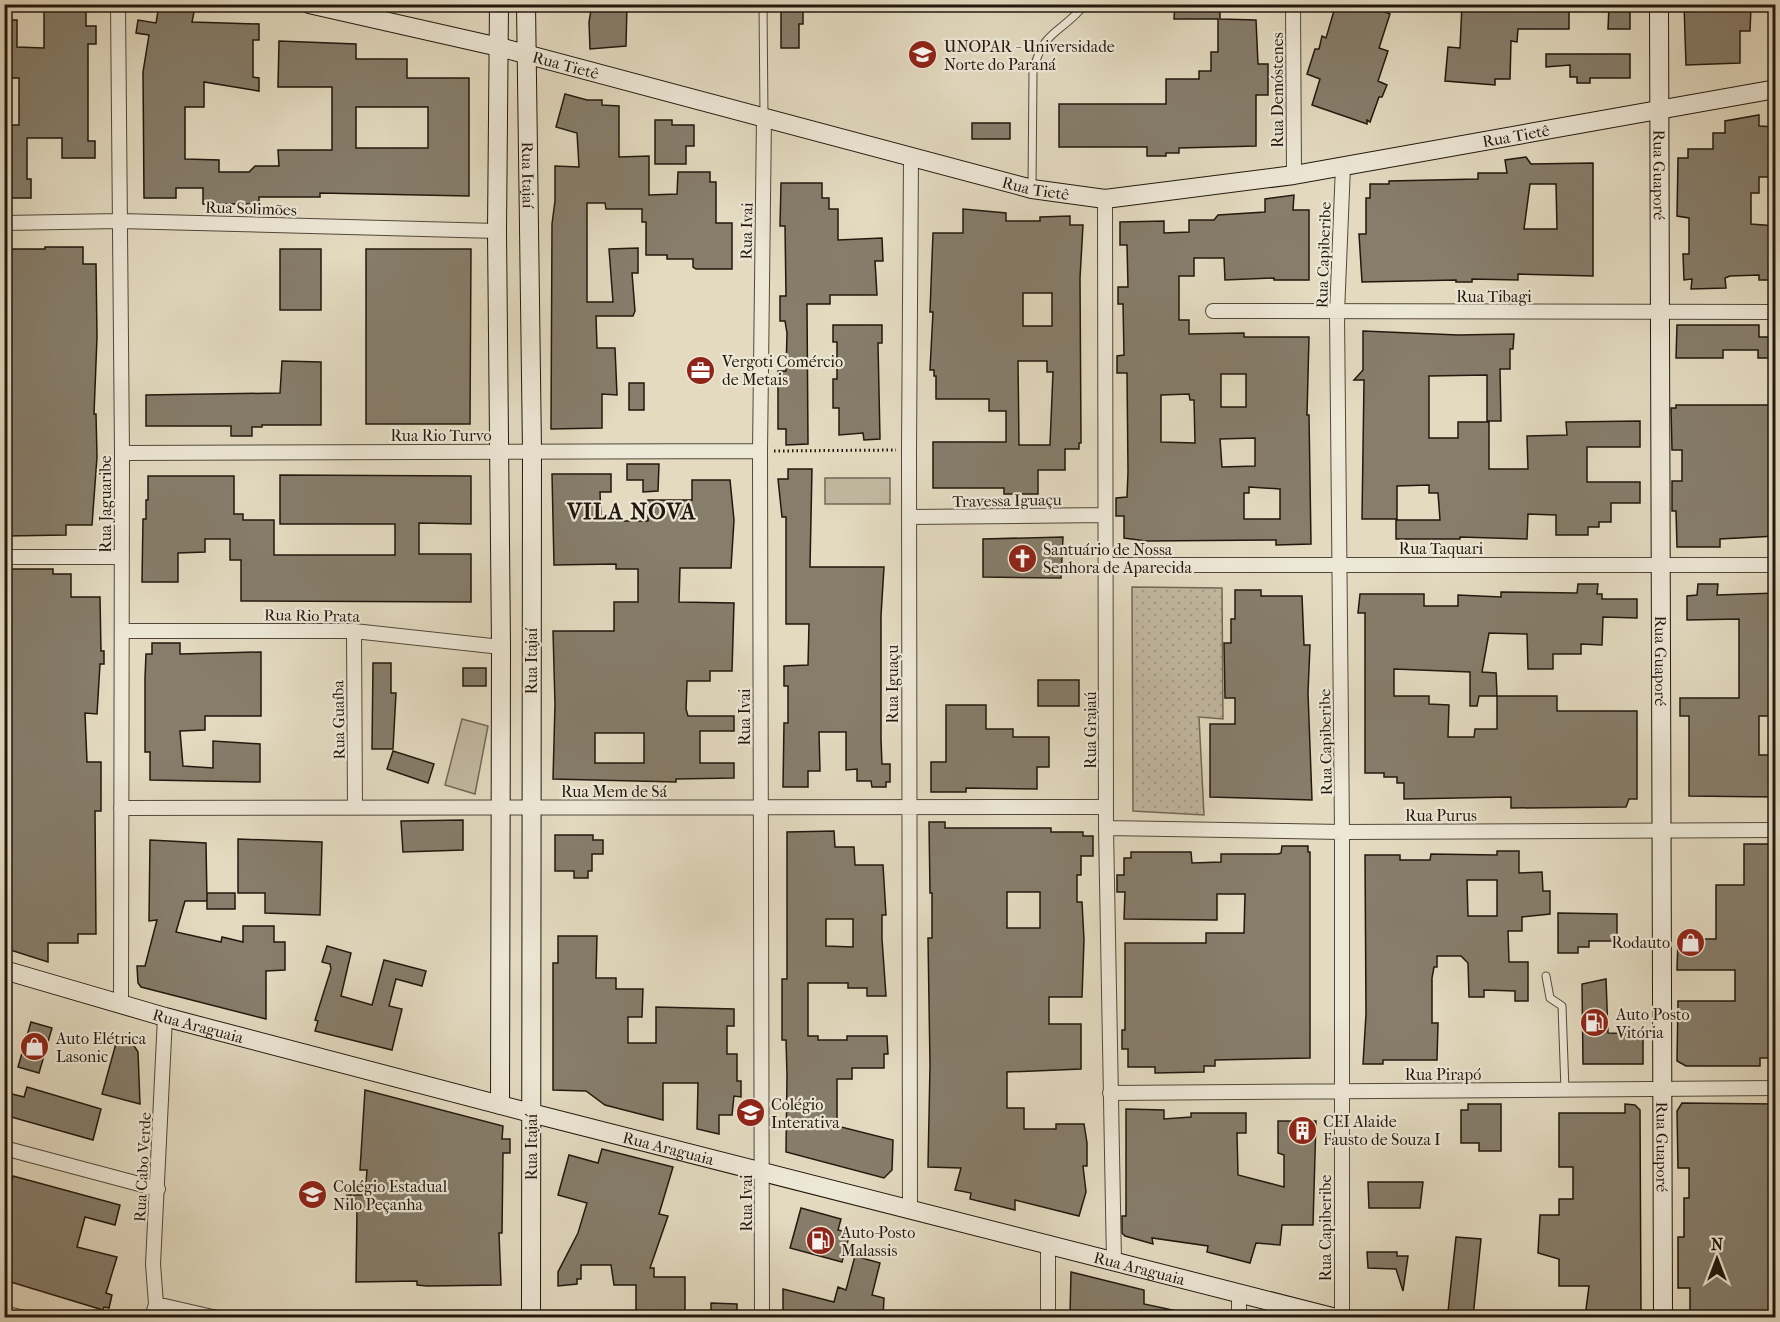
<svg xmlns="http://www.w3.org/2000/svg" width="1780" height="1322" font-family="'IM FELL French Canon',serif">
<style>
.green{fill:#c2b9a2;stroke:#726858;stroke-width:1.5}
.park{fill:url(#park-dots);stroke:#726858;stroke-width:1.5}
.building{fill:#867d6b;stroke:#22180e;stroke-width:1.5;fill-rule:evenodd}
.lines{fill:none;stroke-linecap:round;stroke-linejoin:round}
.lane-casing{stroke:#52483a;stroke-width:9}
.street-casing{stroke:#52483a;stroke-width:16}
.secondary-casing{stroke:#22180e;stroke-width:20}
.path{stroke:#22180e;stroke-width:3;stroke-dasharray:1.5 3;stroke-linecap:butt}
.lane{stroke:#ede7d6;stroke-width:7}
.street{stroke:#ede7d6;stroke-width:14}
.secondary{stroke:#ede7d6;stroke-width:18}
.labels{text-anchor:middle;stroke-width:4.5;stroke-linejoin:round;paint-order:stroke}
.poi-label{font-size:16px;fill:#22180e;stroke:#ede7d6;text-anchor:start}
.street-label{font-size:16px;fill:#22180e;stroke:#ede7d6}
.district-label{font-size:22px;font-weight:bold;letter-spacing:1.5px;fill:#22180e;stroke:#ede7d6}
</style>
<defs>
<pattern id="park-dots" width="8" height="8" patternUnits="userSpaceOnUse" patternTransform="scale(1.5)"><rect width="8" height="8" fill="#c2b9a2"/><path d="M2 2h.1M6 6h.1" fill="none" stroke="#a69e8a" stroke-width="1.8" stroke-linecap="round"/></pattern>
</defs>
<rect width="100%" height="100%" fill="#e3dac0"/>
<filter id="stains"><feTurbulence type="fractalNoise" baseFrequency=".00333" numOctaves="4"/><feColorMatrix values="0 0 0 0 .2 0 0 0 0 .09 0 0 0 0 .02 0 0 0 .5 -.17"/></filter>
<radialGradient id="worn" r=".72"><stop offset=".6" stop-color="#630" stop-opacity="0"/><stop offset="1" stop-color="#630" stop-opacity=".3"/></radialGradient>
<path class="green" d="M825,478H890V504H825Z
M462,719L488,726L475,794L445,785Z"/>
<path class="park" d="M1132,587L1222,588L1223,719L1199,717L1204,815L1133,811Z"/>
<path class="building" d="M44,4H86V26H96V44H88V141H95V158H62V138H27V179H31V198H4L6,125H19V78H4V20H17V47L44,48Z
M592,4H627L626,46L590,49L589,22Z
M781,4H803V24H799V48H781Z
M1175,4H1220V19L1256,20L1258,64H1268V95H1256V146L1179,148V153H1166V156H1147V147H1059V104H1166V79H1199V71H1211V52H1218V19H1174Z
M1336,4H1383V11L1390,14L1379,48L1388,51L1378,81L1387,85L1382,97H1379L1370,122L1367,120V124L1312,105L1320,79L1307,74L1315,49H1319L1322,36L1326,38Z
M1462,4H1569V29H1518L1517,42L1511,41L1510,79H1495V85L1445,81L1448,47L1460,48Z
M1684,4H1747L1751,7L1750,31H1740V63L1686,65Z
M159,5L194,12L192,22L259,24V40H253V77L259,78V91L204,82V107H185V159L219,160V172H249L255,166H279L278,150H332V87H278L279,41L356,44V59H407V78H469V196L320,193V197H259V204H203V188H176V198H144L143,72L149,35L136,33L138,20L156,23ZM356,107H428V148H356Z
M1609,6H1630V29H1608Z
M1546,54H1630V78H1590V83H1577V77H1570V65L1546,67Z
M565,94L587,100H602V105L619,106V157L649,156V195L677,194L678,172H710V182H716V223H732V269H696L693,267V259H667V255H646V222H642V209H606L605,203H587V302H613L609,249L638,248V273H632L635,311L633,316H596L597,348H615L617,395L602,394V428L551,429L552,224L555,201V166L579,167L577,133L556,127Z
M1759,115V126L1776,127V177H1759V193H1751V224L1776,226V280H1759V275L1730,276L1725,278L1726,288L1691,289L1692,279L1684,280L1683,254H1689V218L1677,216L1678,158H1688V149H1713V133H1725V121Z
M655,120H672V125H694V146H686V164H655Z
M972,123H1010V139H972Z
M1526,157L1531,164L1593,163V276L1518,274V280L1472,279V282H1456V280L1362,282L1359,234H1366V198H1370V184H1389V181L1478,179V173H1507L1505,160ZM1530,184H1556L1557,229H1524Z
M781,183H822V198H829V209H838V240L882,238L883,261H875L877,295H830V304H807L808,444L786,445V429H778V371H786L787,333L785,321H780V296H786L785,226H780Z
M1294,195L1293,210H1309V280H1274V278L1225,280L1224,258H1194V276H1179V320H1189V334L1244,333V337H1309L1307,415H1309L1311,544L1276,545V540L1146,541L1124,538V516H1116V498L1127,497L1128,472L1127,373H1117V356L1124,355L1123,304H1118V287H1128L1127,245H1120V222L1164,221V233L1189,232V220H1214L1218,215L1265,212V199ZM1221,374H1246V407H1221ZM1189,394L1190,400H1194L1195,443L1161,442V395ZM1255,438V466L1222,467L1220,439ZM1249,487L1280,489V519H1244V493H1249Z
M963,209L1006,213V221H1040V217L1070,216V225H1083L1080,278L1081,443H1079V449H1065V470H1038V494H1004V488H933V442H1006V411H989V399H936V376H934V370H930L933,312H930L933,233H963ZM1023,293H1052V326H1023ZM1018,361H1047V372H1053L1050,445H1019Z
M45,247H83V264H96L97,337L94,414H96L97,457L92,525H66V535L7,536V525H4V249H45Z
M280,249H321V310H280Z
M366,249H471L470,424H366Z
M833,325H882V343H878L880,439L864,440L863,433L839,435V408H833V379H837V342H833Z
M1677,325H1759V337H1776V358H1758V350H1723V358H1676Z
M1363,331L1458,335L1514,334L1513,349H1510V369H1500L1501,421H1487V375L1429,376V438H1458V422H1489V469H1528L1527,436L1567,435L1566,422L1640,421V447H1587V482H1640V503H1611V522H1599V527H1588V535H1556V515L1528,514L1527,539L1460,537V539H1396V520H1440L1438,493H1429V485L1397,486V519H1362L1364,380H1354L1363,370Z
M282,361L321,362V425H262V427H252V436H231V426H146V395L280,393Z
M629,383H644V410H629Z
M1676,405H1776V536L1720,539V547H1677L1676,511H1672V481H1682V450H1672L1671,408H1676Z
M627,464H659L658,491L643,492V480H627Z
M788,469H812L810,567H884L881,616V740L882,764H890V782H886V787H872L871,781H857V769L846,770V732H819L820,771H808V787H783L784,723H788V686H784V666L808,665L809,624H786V517H782L778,479H788Z
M552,474H611V492H600L601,519H610V521H648V500H692V480H730L734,520L731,568H680L679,602L734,603L732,671H710V681H687L686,709L688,716H734V731H700V763H734V778L676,779V782L553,779L555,704L553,631H614V602H638V569H616V564L554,565ZM595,733H644V763H595Z
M280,475L471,476V524L419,523V554H471V602L241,601V560H230V539H205V552L178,553V582H142L143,519H146V500H148V476H234V514H243V520H274V555H395V524H280Z
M1063,537L1061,578L983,577V539Z
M4,569H53V574H71V597H100L101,651H104V664H100L97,714L85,713L87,762H101V811H95L96,934H78V943H48V962L4,948Z
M1578,584H1598L1597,594H1602V599H1637V618L1603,617L1602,645L1581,644V654H1553V669H1528L1527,634L1489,633L1482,672L1496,673L1497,696H1557V711H1637V799H1629L1626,807L1511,808V797L1404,799V783H1397V777H1384V773H1365V613H1358L1360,594H1424V606H1458V595L1501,597V592L1577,593ZM1394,669L1470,672V706H1477L1479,696H1497V729H1475L1474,737H1448L1449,705L1429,704V696H1394Z
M1698,584H1718L1717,595L1776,593V716H1759V755H1776V797L1689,796V716H1680V698H1739V619L1687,620V596L1697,595Z
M1235,590H1261V596H1302L1304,645H1310L1308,693L1312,800L1210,797V724H1235V698H1225L1224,643H1231V619H1235Z
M152,643H180V654L261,652V716H205V730L180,731L183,766L213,768V741L260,744V782L150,780V752H145V678L146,654H152Z
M373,663H391V693H396L393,749H372Z
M463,668H486V686H463Z
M1038,680H1079V706H1038Z
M946,705H986V729H1013V737H1049V767H1037V789L966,788V792H931V762H946Z
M393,751L434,764L428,783L387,769Z
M463,820V850L403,852L401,821Z
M929,822H945V828H1051V832H1083V836H1093V856H1081V875H1077V902H1082L1084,940L1082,997H1049V1024H1081V1069L1007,1072V1108H1024V1129H1056V1124H1084L1087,1143V1166H1083L1086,1192L1079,1216L1015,1200V1210L970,1199L971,1193L955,1190L961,1168L928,1167L930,1065L928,938H932V893H930ZM1007,892H1040V928H1007Z
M834,831L835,847H854L855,865H883L886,915H882V939L886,996H867V988H848V983H808V1036H818V1040H847V1036H887L888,1054H884V1068H852V1079H837V1126L893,1140L892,1170L884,1178L786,1152L787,1075L786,1040H782V979H787V832ZM826,919H853V947L826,946Z
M555,835H593V840H603V854H592V871H588V878H574V871H555Z
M238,839L322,842L320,915L265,913V893H238Z
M150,840L206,843L207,901H185L176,932L221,942L222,937L243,942V926H274V942H285V970L266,971V1019L141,987L138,983L137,966H145L157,920L149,921Z
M1744,844H1776V989H1773L1776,1058H1760V1066H1686L1677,1061L1678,1001H1735V970H1677L1678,939H1716V885H1744Z
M1282,846H1308V852H1310V1058L1215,1060V1066H1204V1072L1155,1073V1067H1128V1049H1122V1030H1125V943H1206V933H1244L1245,894H1217V920L1124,919L1125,892H1117V875H1124V858H1131V852H1191L1192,863L1221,862V854H1278L1281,853Z
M1497,851H1519V873L1542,872L1543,891H1550V914L1522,917V931H1508L1509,962H1528V1001H1515V991L1484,990V997H1469L1468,963L1461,956H1437V967H1434L1432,978V1023H1438L1437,1060H1383V1064H1363L1366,1014L1365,855H1400V860H1430L1431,854L1497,855ZM1467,880H1497V916H1468Z
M207,893H235V909H207Z
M1558,913L1617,914V941H1589V947H1578V953H1558Z
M558,936H597L596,978H616V989H643L642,1017H628V1043H656V1007L734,1009V1026H727V1054H737V1081H741V1097L734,1096L732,1115H719V1134L697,1129L698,1083H663V1120L605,1105L586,1091L553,1090V963H558Z
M327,946L351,953L341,996L372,1005L384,960L426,971L422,986L396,979L389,1006L402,1009L392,1050L315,1031L318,1021L315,1020L331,969L330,964L322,962Z
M1606,979L1608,1033L1643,1034V1064H1583L1582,984Z
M31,1022L52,1028L39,1073L18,1067Z
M118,1036L133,1044L138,1052L140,1104L102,1094Z
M27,1087L101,1109L93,1140L4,1115V1092L24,1097Z
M365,1090L503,1126L502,1139H510V1153H503L502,1233H499L501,1285L427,1286L417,1285V1281L356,1282L357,1209H347V1195H365L367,1170H360Z
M1682,1103L1776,1104V1313H1690V1288H1678V1237H1684V1198H1689V1168H1678L1677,1111Z
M1468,1104H1501V1151H1479V1143H1461V1110H1468Z
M1625,1104L1635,1105L1640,1110L1641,1317H1585L1589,1286H1559V1259L1538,1253L1540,1215H1559V1199H1573V1167H1559V1113H1625Z
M1126,1109L1164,1110V1119L1191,1117V1113H1246V1133H1237L1238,1175L1284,1187V1155L1278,1153V1121H1316L1313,1225H1282L1280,1245L1256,1243L1250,1263L1207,1252L1208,1246L1152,1238L1153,1244L1125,1236L1122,1233V1216H1126Z
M602,1149L673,1167L659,1214L668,1216L650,1268H654V1277H685V1317H636V1285H614L611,1265H581V1279H577V1284L558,1286V1272L578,1233L587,1203L558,1195L569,1155L598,1163Z
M13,1176L120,1205L115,1225L85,1217L77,1247L117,1257L106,1293L112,1295L109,1308L104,1307L103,1310L4,1280V1183L11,1185Z
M1368,1182H1423L1420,1208H1369Z
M801,1208L841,1219L838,1230L850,1233L842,1262L790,1248Z
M1456,1237L1481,1239L1473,1317L1448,1312Z
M1367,1252H1397V1256H1408L1403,1291L1396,1269L1368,1268Z
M855,1256L880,1263L872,1295L884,1298L883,1317H783V1289L834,1302L838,1287L846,1290Z
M1071,1272L1144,1290V1304L1182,1312L1181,1317L1070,1315Z
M711,1303L737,1304V1317H711Z"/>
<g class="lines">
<defs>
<path id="lane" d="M763,4L764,116
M1032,187L1033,72C1043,28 1062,34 1085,4
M1546,976L1550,998L1562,1006L1565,1090"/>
<path id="street" d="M118,4L122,453L121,1003
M1293,4L1294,175
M1105,199L1106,828L1114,1261
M4,223L120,221L497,231
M1213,311L1776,312
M122,453L760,451
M909,517L1105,515
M4,557H122
M1106,565H1776
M122,631H354L501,647
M354,631L355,808
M121,808L1106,807
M1106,828L1342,832L1776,830
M1110,1093L1776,1088
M4,1148L158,1189
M910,1209L909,450L911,158
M1048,1244V1318
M156,1304L217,1318
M4,1313L24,1318
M152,1318L156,1304L153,1264L165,1017
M762,1318L760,451L764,117
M1239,1318V1293
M1342,1318V832L1337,313L1343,166"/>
<g id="secondary">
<path id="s1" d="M309,4L499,47L1032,189L1105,199L1294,175L1776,89"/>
<path d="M499,4L497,231L501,647L500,1105"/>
<path id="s2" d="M526,4L532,451L531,1318"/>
<path id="s3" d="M1659,4L1663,1318"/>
<path id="s4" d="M4,970L165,1017L531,1113L1336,1318"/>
</g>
</defs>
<use href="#lane" class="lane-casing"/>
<use href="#street" class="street-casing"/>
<use href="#secondary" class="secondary-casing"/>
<path class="path" d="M774,451L896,450"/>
<use href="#lane" class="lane"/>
<use href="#street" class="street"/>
<use href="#secondary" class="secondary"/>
</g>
<defs>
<symbol id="university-disc" viewBox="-11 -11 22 22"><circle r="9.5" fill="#8f2418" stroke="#ede7d6"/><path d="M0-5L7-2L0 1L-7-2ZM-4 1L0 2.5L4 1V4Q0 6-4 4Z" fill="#fff"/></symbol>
<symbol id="office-disc" viewBox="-11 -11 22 22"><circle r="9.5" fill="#8f2418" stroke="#ede7d6"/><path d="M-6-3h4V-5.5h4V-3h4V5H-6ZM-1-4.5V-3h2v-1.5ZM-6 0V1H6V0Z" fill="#fff"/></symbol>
<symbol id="church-disc" viewBox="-11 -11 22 22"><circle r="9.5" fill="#8f2418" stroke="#ede7d6"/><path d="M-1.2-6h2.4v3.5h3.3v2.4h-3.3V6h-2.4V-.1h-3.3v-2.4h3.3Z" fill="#fff"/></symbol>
<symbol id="shop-disc" viewBox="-11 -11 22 22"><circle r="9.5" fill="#8f2418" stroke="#ede7d6"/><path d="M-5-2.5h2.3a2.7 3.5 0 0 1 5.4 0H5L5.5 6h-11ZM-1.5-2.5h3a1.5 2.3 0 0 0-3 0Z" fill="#fff"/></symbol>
<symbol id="fuel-disc" viewBox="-11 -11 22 22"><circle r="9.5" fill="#8f2418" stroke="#ede7d6"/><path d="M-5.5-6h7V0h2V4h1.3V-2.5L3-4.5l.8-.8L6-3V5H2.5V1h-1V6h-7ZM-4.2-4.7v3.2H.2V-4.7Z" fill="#fff"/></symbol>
<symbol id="school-disc" viewBox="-11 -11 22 22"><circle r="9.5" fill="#8f2418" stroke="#ede7d6"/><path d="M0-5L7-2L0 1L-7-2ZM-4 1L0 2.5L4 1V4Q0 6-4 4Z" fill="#fff"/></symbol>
<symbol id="building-disc" viewBox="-11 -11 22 22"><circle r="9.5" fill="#8f2418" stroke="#ede7d6"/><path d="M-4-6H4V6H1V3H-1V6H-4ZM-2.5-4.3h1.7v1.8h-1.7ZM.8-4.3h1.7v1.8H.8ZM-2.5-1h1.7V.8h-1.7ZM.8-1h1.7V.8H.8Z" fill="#fff"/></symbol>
</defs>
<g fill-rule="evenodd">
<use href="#university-disc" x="906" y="38" width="33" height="33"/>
<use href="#office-disc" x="684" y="354" width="33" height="33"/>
<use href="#church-disc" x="1006" y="542" width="33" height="33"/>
<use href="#shop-disc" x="1674" y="926" width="33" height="33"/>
<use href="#fuel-disc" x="1578" y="1006" width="33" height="33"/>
<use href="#shop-disc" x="18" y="1030" width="33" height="33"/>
<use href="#school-disc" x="734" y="1096" width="33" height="33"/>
<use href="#building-disc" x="1286" y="1114" width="33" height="33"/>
<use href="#school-disc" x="296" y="1178" width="33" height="33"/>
<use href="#fuel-disc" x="804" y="1224" width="33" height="33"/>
</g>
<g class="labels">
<g class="poi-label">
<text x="944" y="52">UNOPAR - Universidade<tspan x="944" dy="18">Norte do Paraná</tspan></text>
<text x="722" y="367">Vergoti Comércio<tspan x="722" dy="18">de Metais</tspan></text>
<text x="1043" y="555">Santuário de Nossa<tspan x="1043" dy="18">Senhora de Aparecida</tspan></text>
<text x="1670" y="948" text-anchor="end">Rodauto</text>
<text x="1616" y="1020">Auto Posto<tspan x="1616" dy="18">Vitória</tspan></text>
<text x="56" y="1044">Auto Elétrica<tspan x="56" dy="18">Lasonic</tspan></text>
<text x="771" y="1110">Colégio<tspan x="771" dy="18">Interativa</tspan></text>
<text x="1323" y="1127">CEI Alaide<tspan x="1323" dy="18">Fausto de Souza I</tspan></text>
<text x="333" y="1192">Colégio Estadual<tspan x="333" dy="18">Nilo Peçanha</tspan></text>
<text x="841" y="1238">Auto-Posto<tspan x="841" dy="18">Malassis</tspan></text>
</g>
<g class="street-label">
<text dy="6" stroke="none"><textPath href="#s1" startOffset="264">Rua Tietê</textPath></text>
<text transform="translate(1277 90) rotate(-90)" y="6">Rua Demóstenes</text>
<text dy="6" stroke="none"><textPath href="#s1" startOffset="1236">Rua Tietê</textPath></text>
<text dy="6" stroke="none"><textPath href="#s2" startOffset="171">Rua Itajaí</textPath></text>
<text dy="6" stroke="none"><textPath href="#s3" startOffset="171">Rua Guaporé</textPath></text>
<text dy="6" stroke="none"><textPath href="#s1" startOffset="750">Rua Tietê</textPath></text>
<text transform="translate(251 208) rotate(2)" y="6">Rua Solimões</text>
<text transform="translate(746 231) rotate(-89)" y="6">Rua Ivai</text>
<text transform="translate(1323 255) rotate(-88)" y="6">Rua Capiberibe</text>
<text x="1494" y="302">Rua Tibagi</text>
<text x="441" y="441">Rua Rio Turvo</text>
<text transform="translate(1007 500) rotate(-1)" y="6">Travessa Iguaçu</text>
<text transform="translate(105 504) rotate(-90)" y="6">Rua Jaguaribe</text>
<text x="1441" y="554">Rua Taquari</text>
<text transform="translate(312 615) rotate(1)" y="6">Rua Rio Prata</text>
<text transform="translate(531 661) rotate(-90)" y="6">Rua Itajaí</text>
<text dy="6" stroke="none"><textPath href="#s3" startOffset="657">Rua Guaporé</textPath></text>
<text transform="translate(892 684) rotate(-90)" y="6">Rua Iguaçu</text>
<text transform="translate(744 717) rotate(-90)" y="6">Rua Ivai</text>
<text transform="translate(338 720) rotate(-91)" y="6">Rua Guaíba</text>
<text transform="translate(1090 730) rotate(-90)" y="6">Rua Grajaú</text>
<text transform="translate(1325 742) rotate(-91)" y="6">Rua Capiberibe</text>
<text x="614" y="797">Rua Mem de Sá</text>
<text x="1441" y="821">Rua Purus</text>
<text dy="6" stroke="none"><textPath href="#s4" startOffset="202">Rua Araguaia</textPath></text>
<text x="1443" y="1080">Rua Pirapó</text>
<text transform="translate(531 1147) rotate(-90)" y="6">Rua Itajaí</text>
<text dy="6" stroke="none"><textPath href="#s3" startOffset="1143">Rua Guaporé</textPath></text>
<text dy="6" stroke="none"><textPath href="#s4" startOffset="688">Rua Araguaia</textPath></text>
<text transform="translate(142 1167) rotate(-87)" y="6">Rua Cabo Verde</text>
<text transform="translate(746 1203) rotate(-90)" y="6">Rua Ivai</text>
<text transform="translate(1325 1228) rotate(-90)" y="6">Rua Capiberibe</text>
<text dy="6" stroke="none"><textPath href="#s4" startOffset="1174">Rua Araguaia</textPath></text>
</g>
<g class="district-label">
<text x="632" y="519">VILA NOVA</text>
</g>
</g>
<rect width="1780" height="1322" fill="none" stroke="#e3dac0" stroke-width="24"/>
<rect x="6" y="6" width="1768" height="1310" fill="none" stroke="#22180e" stroke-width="3"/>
<rect x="12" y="12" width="1756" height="1298" fill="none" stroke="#22180e" stroke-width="1.5"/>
<g transform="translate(1717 1259)" stroke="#ede7d6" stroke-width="4.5" paint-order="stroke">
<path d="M0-4.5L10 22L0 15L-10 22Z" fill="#22180e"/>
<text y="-9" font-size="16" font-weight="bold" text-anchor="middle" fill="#22180e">N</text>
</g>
<rect width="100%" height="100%" filter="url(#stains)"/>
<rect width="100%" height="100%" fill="url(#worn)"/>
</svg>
